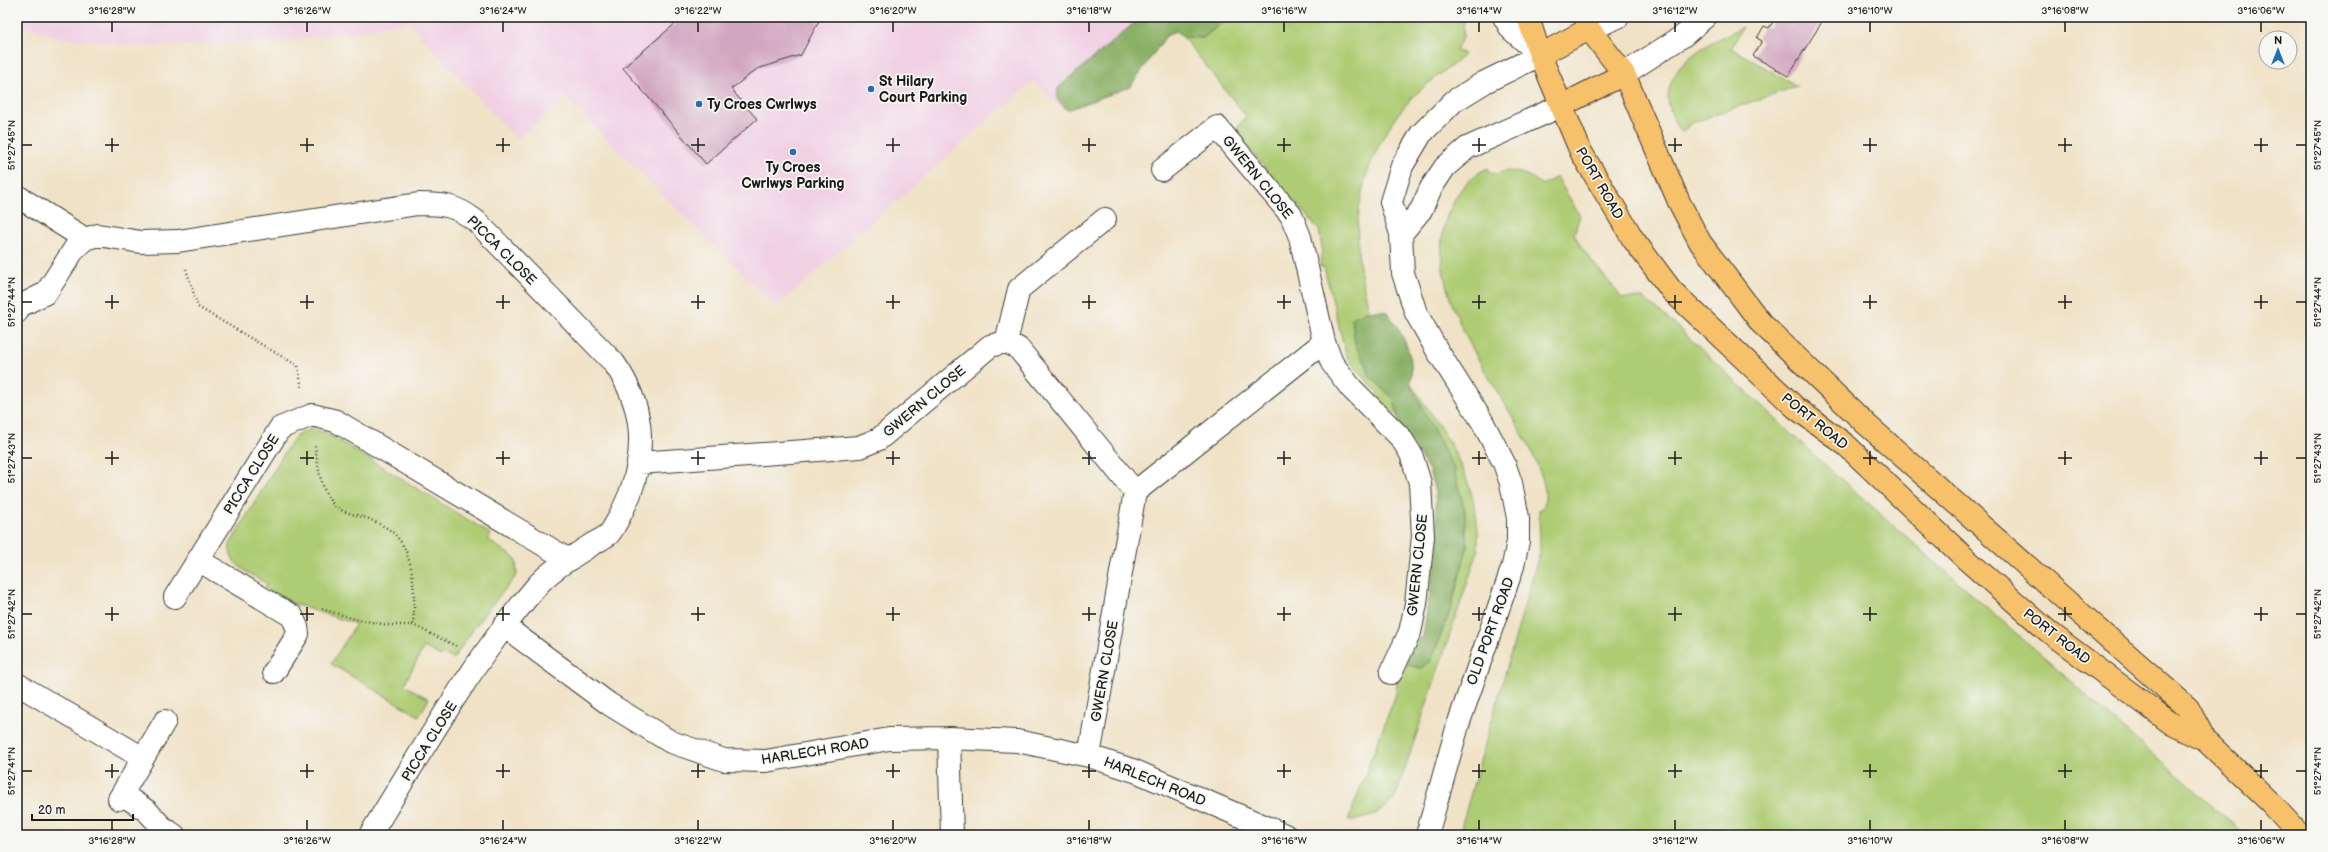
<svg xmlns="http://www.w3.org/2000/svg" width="2328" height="852" font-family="'Balsamiq Sans',sans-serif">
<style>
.built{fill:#f1d0e4}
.green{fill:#aecc73;stroke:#657448}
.forest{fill:#8ab065;stroke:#536640}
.building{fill:#d2a6c0}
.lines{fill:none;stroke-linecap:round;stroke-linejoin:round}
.minor-casing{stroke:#3c3a36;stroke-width:24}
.major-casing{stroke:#3c3a36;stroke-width:24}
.path{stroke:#3c3a36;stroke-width:2.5;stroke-dasharray:1 3;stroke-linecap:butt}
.minor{stroke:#fff;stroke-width:22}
.major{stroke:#f7c06b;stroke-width:22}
.ticks{fill:none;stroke:#1c1c1c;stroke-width:1.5}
.poi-dot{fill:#1f6fb2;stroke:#f6f6f2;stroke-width:1.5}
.labels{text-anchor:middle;stroke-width:3.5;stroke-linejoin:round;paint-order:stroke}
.poi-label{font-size:14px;font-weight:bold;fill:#1c1c1c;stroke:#f6f6f2;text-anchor:start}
.street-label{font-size:14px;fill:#1c1c1c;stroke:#f6f6f2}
.neatline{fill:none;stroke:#1c1c1c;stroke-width:1.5}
.ticks-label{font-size:10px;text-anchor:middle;fill:#1c1c1c}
</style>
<rect width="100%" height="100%" fill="#f6f6f2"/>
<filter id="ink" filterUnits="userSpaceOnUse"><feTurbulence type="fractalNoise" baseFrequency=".025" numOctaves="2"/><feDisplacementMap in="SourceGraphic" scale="8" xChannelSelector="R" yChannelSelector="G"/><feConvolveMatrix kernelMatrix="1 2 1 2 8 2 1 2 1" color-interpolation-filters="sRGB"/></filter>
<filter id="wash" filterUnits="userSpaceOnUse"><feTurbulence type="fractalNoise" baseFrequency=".012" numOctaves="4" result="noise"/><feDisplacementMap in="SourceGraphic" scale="16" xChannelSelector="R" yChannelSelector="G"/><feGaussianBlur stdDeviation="0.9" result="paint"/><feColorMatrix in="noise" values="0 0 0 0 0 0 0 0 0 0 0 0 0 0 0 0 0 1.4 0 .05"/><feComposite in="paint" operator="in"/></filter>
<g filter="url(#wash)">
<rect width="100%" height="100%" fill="#f0e2c6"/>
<path class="built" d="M17,17H1166L1061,108L1033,81L776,307L565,98L517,140L408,22L350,33L287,41L148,47L64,38L17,25Z"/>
<path class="green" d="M1228,17H1464L1463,37L1456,50L1464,54C1457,63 1448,68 1439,75C1423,87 1407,101 1396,117C1360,168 1350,224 1363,284C1366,297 1369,312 1375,324C1413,402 1483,457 1478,551L1395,798C1382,813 1368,820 1348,820L1396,694L1397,683L1407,665L1421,668L1431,661L1451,608L1467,548L1465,512L1453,467L1375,396L1378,393L1347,358L1324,267H1320L1322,247L1319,230L1242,141L1237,128L1246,116L1183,37L1203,38Z
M1743,27L1731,48L1797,86L1691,123L1683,132L1678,129C1674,120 1669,110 1668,99C1668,61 1714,40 1743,27Z
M1488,168L1491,173C1496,175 1498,173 1503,172C1517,169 1532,176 1542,185L1557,177L1580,216L1574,234L1583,250L1622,298H1643L1671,321L1815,456L2245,835H1459L1540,551L1539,510L1543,508C1550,489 1538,468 1531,450C1497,382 1415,287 1450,209C1458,191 1469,176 1488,168Z
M310,429L325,432L491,534L488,540L516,559L517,574L513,580L484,614L453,659L443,654L441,656L424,647L404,685L429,699L419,716L331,664L356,624L294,604L264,588L267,584C252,574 227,566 230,544L287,448L296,436Z"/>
<path class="forest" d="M1141,17H1228L1203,38L1183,37L1175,31L1166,36L1130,87L1067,110L1057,100L1058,88Z
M1366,311H1386C1402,332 1416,356 1410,383L1453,467L1465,512L1467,548L1451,608L1431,661L1421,668L1407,665C1409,651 1410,645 1423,637L1435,559L1437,521L1435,491L1429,470L1400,426L1394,399L1370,377L1366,364L1355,345L1352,318Z"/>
<g id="blocks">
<path class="building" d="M683,17H821L801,55L757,69L731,89L757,119L706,164L623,68Z
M1776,17H1825L1788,76L1753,56L1762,41L1757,38L1764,26L1769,28Z"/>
</g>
</g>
<g filter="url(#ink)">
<use href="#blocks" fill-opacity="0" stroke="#3c3a36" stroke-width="1"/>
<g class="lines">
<defs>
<path id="minor" d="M1589,29L1618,17
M1624,74L1683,36L1705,17
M17,196L85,239L98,235L141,242L178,241L418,204C444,204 455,205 476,221L614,363C643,404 647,446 630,494C626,503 615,527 609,534C604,538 596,542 591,545C573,557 550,570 536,587C471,663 422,751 370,835
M1401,234L1421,210L1431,188L1445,167L1467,148L1561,106
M17,312L20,306L46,293L75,248L85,239
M1006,342L1019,289L1105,219
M1324,342L1332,363L1351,388L1401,438L1411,454L1420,483L1423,536L1416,604L1410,632L1391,673
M639,463L859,447L879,439L990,346L1006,342L1018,348L1135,492L1089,756
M1135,492L1324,342L1300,237L1291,215L1217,127L1162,170
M198,560L292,616L297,627L298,634L274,672
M175,597L280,428L312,415L336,421L569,560
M504,626L609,704L671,742L724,760L766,761L889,739L949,738L1017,741L1089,756L1135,771L1285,835
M17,684L143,758
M949,738L952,835
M122,794L147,811L162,827L174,835
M119,799L165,721
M1427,835L1458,725L1513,566L1518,541V518L1511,483L1504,463L1482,421L1437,350L1416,313L1403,273L1401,234L1391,202L1402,166L1421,134L1454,101L1485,82L1540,55L1511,29L1504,17"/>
<path id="major" d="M1528,17L1540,55L1581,152L1633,239L1672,291L1796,408L1846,445L1967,560L2049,632L2172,724L2205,740
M1585,17L1589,29L1624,74L1679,202L1700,242L1761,323L1866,424L2188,708L2205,740L2271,803L2300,835
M1540,55L1589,29
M1561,106L1624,74"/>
</defs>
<use href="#minor" class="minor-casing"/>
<use href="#major" class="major-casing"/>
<path class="path" d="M186,269L198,307L298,366L302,389
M315,446C318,464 320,490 333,504C343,514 356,514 369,519C379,524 390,528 397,537C416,559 415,598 413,625
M322,609L355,619L388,625H413L456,646"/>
<use href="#minor" class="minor"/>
<use href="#major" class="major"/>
</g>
</g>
<path class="ticks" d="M112,22V32M307,22V32M503,22V32M698,22V32M893,22V32M1089,22V32M1284,22V32M1479,22V32M1675,22V32M1870,22V32M2065,22V32M2261,22V32M112,138V152M307,138V152M503,138V152M698,138V152M893,138V152M1089,138V152M1284,138V152M1479,138V152M1675,138V152M1870,138V152M2065,138V152M2261,138V152M22,145H32M105,145H119M300,145H314M496,145H510M691,145H705M886,145H900M1082,145H1096M1277,145H1291M1472,145H1486M1668,145H1682M1863,145H1877M2058,145H2072M2254,145H2268M2296,145H2306M112,295V309M307,295V309M503,295V309M698,295V309M893,295V309M1089,295V309M1284,295V309M1479,295V309M1675,295V309M1870,295V309M2065,295V309M2261,295V309M22,302H32M105,302H119M300,302H314M496,302H510M691,302H705M886,302H900M1082,302H1096M1277,302H1291M1472,302H1486M1668,302H1682M1863,302H1877M2058,302H2072M2254,302H2268M2296,302H2306M112,451V465M307,451V465M503,451V465M698,451V465M893,451V465M1089,451V465M1284,451V465M1479,451V465M1675,451V465M1870,451V465M2065,451V465M2261,451V465M22,458H32M105,458H119M300,458H314M496,458H510M691,458H705M886,458H900M1082,458H1096M1277,458H1291M1472,458H1486M1668,458H1682M1863,458H1877M2058,458H2072M2254,458H2268M2296,458H2306M112,607V621M307,607V621M503,607V621M698,607V621M893,607V621M1089,607V621M1284,607V621M1479,607V621M1675,607V621M1870,607V621M2065,607V621M2261,607V621M22,614H32M105,614H119M300,614H314M496,614H510M691,614H705M886,614H900M1082,614H1096M1277,614H1291M1472,614H1486M1668,614H1682M1863,614H1877M2058,614H2072M2254,614H2268M2296,614H2306M112,764V778M307,764V778M503,764V778M698,764V778M893,764V778M1089,764V778M1284,764V778M1479,764V778M1675,764V778M1870,764V778M2065,764V778M2261,764V778M22,771H32M105,771H119M300,771H314M496,771H510M691,771H705M886,771H900M1082,771H1096M1277,771H1291M1472,771H1486M1668,771H1682M1863,771H1877M2058,771H2072M2254,771H2268M2296,771H2306M112,820V830M307,820V830M503,820V830M698,820V830M893,820V830M1089,820V830M1284,820V830M1479,820V830M1675,820V830M1870,820V830M2065,820V830M2261,820V830"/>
<g class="poi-dot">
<circle cx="871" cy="89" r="4"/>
<circle cx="699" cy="104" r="4"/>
<circle cx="793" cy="152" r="4"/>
</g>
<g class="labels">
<g class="poi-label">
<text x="879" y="86">St Hilary<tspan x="879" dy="16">Court Parking</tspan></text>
<text x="707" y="109">Ty Croes Cwrlwys</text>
<text x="793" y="172" text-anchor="middle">Ty Croes<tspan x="793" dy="16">Cwrlwys Parking</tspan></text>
</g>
<g class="street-label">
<text transform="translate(1258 177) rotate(51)" y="5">GWERN CLOSE</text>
<text transform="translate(1600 183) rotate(60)" y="5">PORT ROAD</text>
<text transform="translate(502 250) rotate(45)" y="5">PICCA CLOSE</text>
<text transform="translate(924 401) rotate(-40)" y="5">GWERN CLOSE</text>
<text transform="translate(1815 421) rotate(39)" y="5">PORT ROAD</text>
<text transform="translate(251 474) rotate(-58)" y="5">PICCA CLOSE</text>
<text transform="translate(1417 565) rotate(-84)" y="5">GWERN CLOSE</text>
<text transform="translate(1490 631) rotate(-70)" y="5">OLD PORT ROAD</text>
<text transform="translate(2057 636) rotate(38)" y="5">PORT ROAD</text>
<text transform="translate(1104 671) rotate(-80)" y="5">GWERN CLOSE</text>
<text transform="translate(429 741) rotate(-58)" y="5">PICCA CLOSE</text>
<text transform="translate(815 751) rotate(-9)" y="5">HARLECH ROAD</text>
<text transform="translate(1155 781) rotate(22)" y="5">HARLECH ROAD</text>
</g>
</g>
<rect width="2328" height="852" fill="none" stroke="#f6f6f2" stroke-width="44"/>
<g transform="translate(2278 50)"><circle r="19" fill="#f6f6f2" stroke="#9f9f9c"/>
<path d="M0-3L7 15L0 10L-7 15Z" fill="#1f6fb2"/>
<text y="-6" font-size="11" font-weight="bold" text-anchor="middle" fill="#1c1c1c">N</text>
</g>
<path d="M32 814v6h101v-6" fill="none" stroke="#1c1c1c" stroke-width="2"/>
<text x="38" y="814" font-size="12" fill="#1c1c1c" stroke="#f6f6f2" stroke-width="3" paint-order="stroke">20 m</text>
<rect x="22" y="22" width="2284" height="808" class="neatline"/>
<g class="ticks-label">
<text x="112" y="14">3°16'28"W</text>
<text x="307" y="14">3°16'26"W</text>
<text x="503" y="14">3°16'24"W</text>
<text x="698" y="14">3°16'22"W</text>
<text x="893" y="14">3°16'20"W</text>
<text x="1089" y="14">3°16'18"W</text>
<text x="1284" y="14">3°16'16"W</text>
<text x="1479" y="14">3°16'14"W</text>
<text x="1675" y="14">3°16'12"W</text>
<text x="1870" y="14">3°16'10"W</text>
<text x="2065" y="14">3°16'08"W</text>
<text x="2261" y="14">3°16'06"W</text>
<text transform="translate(11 145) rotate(-90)" y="4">51°27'45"N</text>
<text transform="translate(2317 145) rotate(-90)" y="4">51°27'45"N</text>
<text transform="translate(11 302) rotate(-90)" y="4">51°27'44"N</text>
<text transform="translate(2317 302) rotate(-90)" y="4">51°27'44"N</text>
<text transform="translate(11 458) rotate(-90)" y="4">51°27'43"N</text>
<text transform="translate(2317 458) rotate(-90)" y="4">51°27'43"N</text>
<text transform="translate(11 614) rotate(-90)" y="4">51°27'42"N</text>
<text transform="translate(2317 614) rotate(-90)" y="4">51°27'42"N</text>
<text transform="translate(11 771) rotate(-90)" y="4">51°27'41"N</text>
<text transform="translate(2317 771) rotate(-90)" y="4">51°27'41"N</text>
<text x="112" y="844">3°16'28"W</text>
<text x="307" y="844">3°16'26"W</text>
<text x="503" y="844">3°16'24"W</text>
<text x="698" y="844">3°16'22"W</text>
<text x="893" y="844">3°16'20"W</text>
<text x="1089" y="844">3°16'18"W</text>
<text x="1284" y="844">3°16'16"W</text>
<text x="1479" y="844">3°16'14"W</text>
<text x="1675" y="844">3°16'12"W</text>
<text x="1870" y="844">3°16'10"W</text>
<text x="2065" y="844">3°16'08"W</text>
<text x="2261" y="844">3°16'06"W</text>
</g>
</svg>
